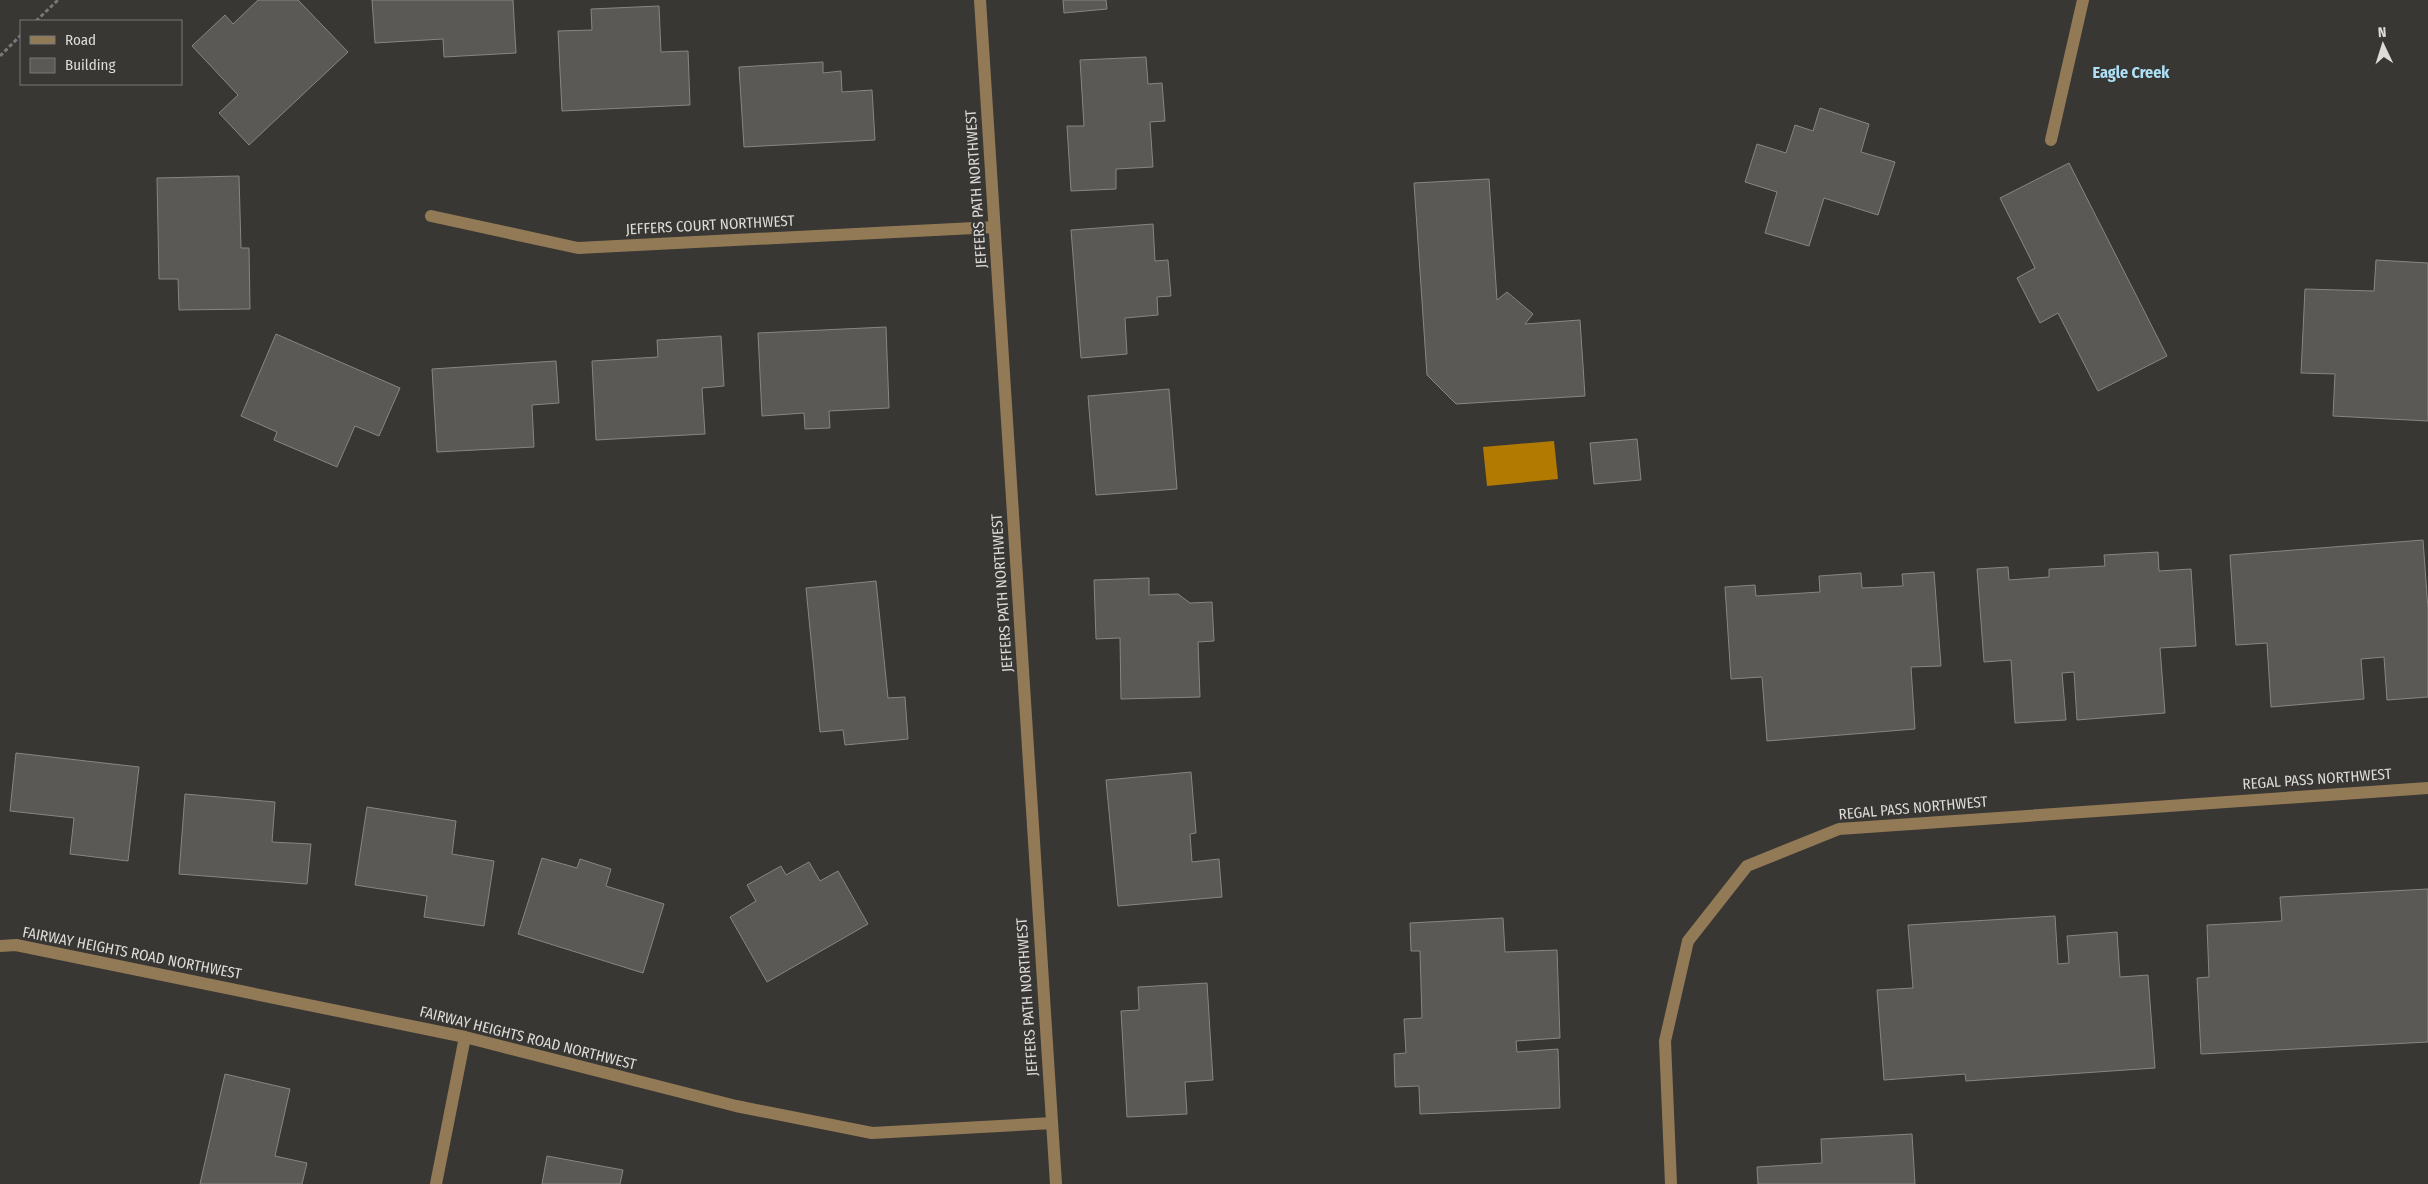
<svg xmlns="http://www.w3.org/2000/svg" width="2428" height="1184" font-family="'Fira Sans Condensed',sans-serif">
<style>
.water{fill:#b27a01}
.building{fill:#5b5956;stroke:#888682}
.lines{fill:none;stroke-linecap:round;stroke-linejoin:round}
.path{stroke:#797875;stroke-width:3;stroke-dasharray:4 2.5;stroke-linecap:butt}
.minor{stroke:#937a57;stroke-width:12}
.labels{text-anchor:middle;stroke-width:4.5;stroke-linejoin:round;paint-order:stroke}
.street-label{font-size:15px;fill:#dddcda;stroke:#393734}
.neighbourhood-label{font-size:16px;font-weight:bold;fill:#aee1f7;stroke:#393734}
</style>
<rect width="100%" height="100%" fill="#393734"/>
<path class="water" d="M1554,441L1558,479L1487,486L1483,447Z"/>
<path class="building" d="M258,0H298L348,52L249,145L219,113L238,95L192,46L225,15L233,24Z
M372,0H513L516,53L444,57L443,39L375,43Z
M1063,0H1106L1107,9L1064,13Z
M659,6L661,52L688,51L690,105L562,111L558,31L592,30L591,9Z
M1146,57L1148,84L1162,83L1165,121L1150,122L1153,167L1116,169V189L1071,191L1067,126H1084L1080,60Z
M823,62V73L841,71L842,92L872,90L875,140L744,147L739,67Z
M1820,108L1869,124L1861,152L1895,162L1878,215L1824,198L1809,246L1765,233L1777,192L1745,182L1757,144L1786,153L1795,125L1813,131Z
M2069,163L2167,356L2098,391L2058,313L2040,323L2017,278L2035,268L2000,198Z
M239,176L241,248H249L250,309L179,310L178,279H159L157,178Z
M1489,179L1497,300L1507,292L1533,314L1525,324L1580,320L1585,396L1456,404L1427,375L1414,183Z
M1153,224L1155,261L1168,260L1171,296L1157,297L1158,315L1125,318L1127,354L1081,358L1071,230Z
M2376,260L2428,263V421L2333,416L2335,374L2301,373L2305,289L2374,291Z
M886,327L889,408L829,411L830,428L805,429L804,413L762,416L758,333Z
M276,334L400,388L379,436L355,426L337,467L274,440L277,432L241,416Z
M721,336L724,386L702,388L705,434L596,440L592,361L658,357L657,340Z
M556,361L559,403L532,405L534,447L437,452L432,369Z
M1169,389L1177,489L1096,495L1088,396Z
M1637,439L1641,480L1594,484L1590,443Z
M2423,540L2428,609V697L2387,700L2384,657L2361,659L2364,699L2271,707L2267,643L2236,645L2230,555Z
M2158,552L2159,571L2191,569L2196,646L2160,648L2165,713L2077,720L2074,672L2062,673L2066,720L2015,723L2011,660L1984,662L1977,569L2008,567L2009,580L2049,577V569L2105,566L2104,555Z
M1934,572L1941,666L1911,667L1915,729L1767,741L1762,677L1731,679L1725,587L1755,585L1756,596L1820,592L1819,576L1861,573L1862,588L1903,586L1902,574Z
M1149,578V595L1178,594L1190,603L1212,602L1214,641L1198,642L1200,697L1121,699L1120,638L1096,639L1094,580Z
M876,581L888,698L905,697L908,739L845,745L843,730L820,732L806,588Z
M16,753L139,767L128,861L70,854L74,818L10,811Z
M1191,772L1196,833L1190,834L1192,862L1219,859L1222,897L1118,906L1106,780Z
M185,794L275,802L272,842L311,844L307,884L179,874Z
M367,807L456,821L452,854L494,861L484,926L424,917L427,896L355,885Z
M542,858L577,868L580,859L611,869L606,886L664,904L643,973L518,934Z
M809,862L820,881L838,871L868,924L767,982L730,917L756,901L747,885L781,866L786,875Z
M2428,889V1042L2201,1054L2197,978L2209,977L2207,925L2282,921L2280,897Z
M2055,916L2058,964L2069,963L2067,936L2117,932L2120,977L2148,975L2155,1068L1966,1081L1965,1074L1884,1080L1877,990L1913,988L1908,925Z
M1503,918L1505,952L1557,950L1560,1038L1516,1041L1517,1052L1558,1049L1560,1108L1420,1114L1419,1086L1395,1087L1394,1054L1406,1053L1404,1019L1422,1018L1420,951H1411L1410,923Z
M1207,983L1213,1080L1185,1082L1187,1114L1127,1117L1121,1011L1139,1010L1138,987Z
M225,1074L290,1089L275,1156L307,1163L302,1184H200Z
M1912,1134L1915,1184H1758L1757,1167L1822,1163L1821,1139Z
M547,1156L623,1170L620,1184H542Z"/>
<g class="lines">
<path class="path" d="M36,21L58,0
M0,56L21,35"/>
<path class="minor" d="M980,0L1056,1184
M2051,140L2083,0
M431,216L578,248L994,227
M0,946L16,945L465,1037L736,1106L872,1133L1052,1123
M436,1184L465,1037
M1671,1184L1665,1041L1688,941L1747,866L1839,829L2428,788"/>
</g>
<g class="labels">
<g class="street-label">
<text transform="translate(976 189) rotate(-94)" y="5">JEFFERS PATH NORTHWEST</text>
<text transform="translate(710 225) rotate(-3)" y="5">JEFFERS COURT NORTHWEST</text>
<text transform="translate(1002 593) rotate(-94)" y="5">JEFFERS PATH NORTHWEST</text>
<text transform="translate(2317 779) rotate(-4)" y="5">REGAL PASS NORTHWEST</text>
<text transform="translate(1913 808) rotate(-5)" y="5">REGAL PASS NORTHWEST</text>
<text transform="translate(132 953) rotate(11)" y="5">FAIRWAY HEIGHTS ROAD NORTHWEST</text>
<text transform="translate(1027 997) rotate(-94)" y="5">JEFFERS PATH NORTHWEST</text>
<text transform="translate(528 1038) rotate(14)" y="5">FAIRWAY HEIGHTS ROAD NORTHWEST</text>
</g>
<g class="neighbourhood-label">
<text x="2131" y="78">Eagle Creek</text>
</g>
</g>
<rect x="20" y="20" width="162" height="65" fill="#393734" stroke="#7b7976"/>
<rect x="30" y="36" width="25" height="8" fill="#937a57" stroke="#7b7976"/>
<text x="65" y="45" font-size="15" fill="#dddcda">Road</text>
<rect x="30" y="58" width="25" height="15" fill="#5b5956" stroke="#7b7976"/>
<text x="65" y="70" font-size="15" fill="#dddcda">Building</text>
<g transform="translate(2383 45) rotate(356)" stroke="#393734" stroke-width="4" paint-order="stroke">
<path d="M0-4L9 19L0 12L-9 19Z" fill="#dddcda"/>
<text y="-8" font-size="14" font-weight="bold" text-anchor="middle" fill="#dddcda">N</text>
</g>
</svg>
